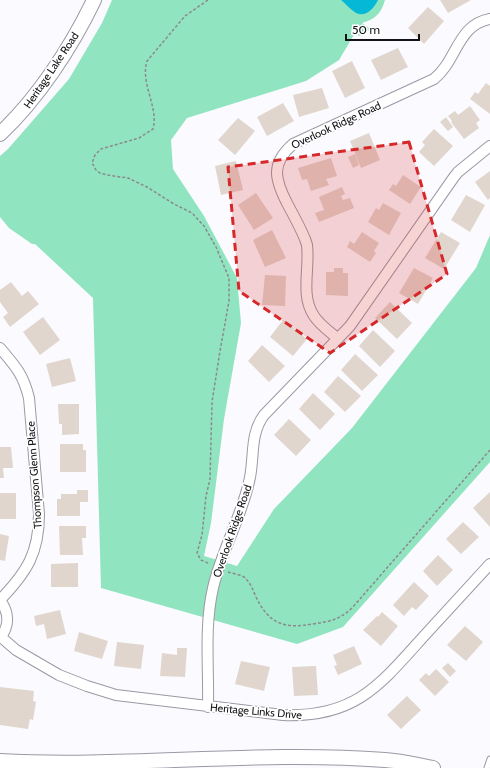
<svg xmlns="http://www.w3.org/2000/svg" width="490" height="768" font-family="Cabin,sans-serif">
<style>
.green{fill:#91e4c0}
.water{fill:#05b8d6}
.building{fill:#e1d6ce}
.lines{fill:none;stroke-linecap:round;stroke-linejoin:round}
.service-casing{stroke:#9b99a5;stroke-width:7}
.minor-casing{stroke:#9b99a5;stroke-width:12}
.secondary-casing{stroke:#9b99a5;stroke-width:16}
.path{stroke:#8a8a8e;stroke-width:1.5;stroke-dasharray:3 2;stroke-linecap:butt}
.service{stroke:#fff;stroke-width:5}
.minor{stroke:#fff;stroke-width:10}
.secondary{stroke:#fff;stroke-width:14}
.marked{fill:#d62828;fill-opacity:0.2;stroke:#d62828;stroke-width:3;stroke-dasharray:8 5;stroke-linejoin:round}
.labels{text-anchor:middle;stroke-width:3.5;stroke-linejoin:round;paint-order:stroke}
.street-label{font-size:11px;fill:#131216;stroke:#fff}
</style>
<rect width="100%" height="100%" fill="#fafaff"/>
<path class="green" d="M112,0H385C381,14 375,19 362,23L371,29L359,36L355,33L339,60L306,81L187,118L171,140L173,169L204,216L237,278L241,323L224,419L211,523L204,556L237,566L274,509L352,428L476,268L490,235V462L343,627L297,644L101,588L93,298L35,244H32L9,228L0,217V156L8,149L69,79L102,23Z"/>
<path class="water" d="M341,0H378C374,8 366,18 356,13C351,10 346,4 341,0Z"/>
<path class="building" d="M440,0H471L448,13Z
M428,7L444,21L424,44L408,28Z
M398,48L408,67L381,80L371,60Z
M352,61L365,88L345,98L332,71Z
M486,83L490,86V114L470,99L475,92L478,94Z
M322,88L329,108L299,117L293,95Z
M283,103L294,121L267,136L257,117Z
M470,106L480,120L476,123L479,128L464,139L451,122L452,121L448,116L455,111L458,115Z
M446,117L453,127L448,131L440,122Z
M238,118L255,131L235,155L218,140Z
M434,129L453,146L434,166L419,152L425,145L422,142Z
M369,133L380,160L361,168L350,141Z
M355,154L359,165L353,168L348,157Z
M331,158L337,176L326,179L329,185L311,191L307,179L302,180L298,168Z
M236,161L243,190L221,195L215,166Z
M490,171V198L488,200L475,182Z
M403,175L421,187L410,204L389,190L393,184L396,186Z
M342,187L345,194L341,196L343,200L350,198L354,208L319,222L315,213L324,210L319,197Z
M256,193L273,218L254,230L238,205Z
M466,195L485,205L470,232L451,220Z
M383,203L401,213L389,235L368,222L376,208L379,210Z
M272,230L286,258L265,267L253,240Z
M362,232L379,243L374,251L376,253L370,262L347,247L350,241L354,244Z
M441,232L460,243L444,269L425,258Z
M334,268H343V273H348V296L326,295V272H334Z
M414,268L433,278L418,304L399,293Z
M265,275L286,276L285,306L262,305Z
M11,282L22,296L28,291L39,304L10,327L3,317L8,313L0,302V290Z
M390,302L412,323L397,339L375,318Z
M43,317L60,340L40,355L23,332Z
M283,320L307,339L293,356L270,337Z
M373,330L395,351L380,367L359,346Z
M262,345L285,366L269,382L248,361Z
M355,354L378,375L362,391L341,370Z
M70,358L76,381L52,387L46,364Z
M338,376L361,396L345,412L324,392Z
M313,393L335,414L320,430L299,409Z
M58,404H79V434L62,435V424H59Z
M289,419L311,440L296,456L274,435Z
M60,444H83V450H86V472H60Z
M0,447H11L13,468H3L4,478H0Z
M77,490H88V502H80V516H57V499H61V494H77Z
M490,492V527L473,508Z
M0,493H16V519H0Z
M463,522L479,537L461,554L446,539Z
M59,526H86V538H82L83,555H60Z
M0,534L9,536L5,561L0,560Z
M438,555L453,570L437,586L423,571Z
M78,563V587H51V564Z
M414,582L429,596L416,610L412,607L404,616L393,605Z
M60,610L66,634L47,639L44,624L36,626L34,616Z
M382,612L398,626L381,646L363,630L377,616L378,617Z
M465,626L483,642L466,661L447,645Z
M79,632L108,641L102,659L74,651Z
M117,642L144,645L141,669L114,666Z
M354,646L362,664L338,675L334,666L337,665L333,655Z
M177,648H187L185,677L160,676L162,653L177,655Z
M241,661L270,667L264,691L235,684Z
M448,663L456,671L450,677L442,668Z
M316,666L318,695L294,696L292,667Z
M436,669L449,682L435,696L419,680L426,673L429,676Z
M0,687L34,691L33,701L36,702L33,720L30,719L28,729L0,725Z
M407,696L421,710L401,729L387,715Z"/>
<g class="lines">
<defs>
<path id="service" d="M487,768L490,759"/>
<path id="minor" d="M337,338C329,331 320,325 314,316C300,295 310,269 307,245L305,239C300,227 294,216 288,205C275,180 270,164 293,144L434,79C457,61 457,25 490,19
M0,348C16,367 23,374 29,398L39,514C39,553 27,572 0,600
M0,600C9,612 10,626 0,638
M1,637L16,650L59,675L87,686L116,695L283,715C355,718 380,685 424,636C446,612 468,588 490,564
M208,707C209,668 204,627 213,588C221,552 241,518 249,482C255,459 249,435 264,415L350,326L454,177L458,172L490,146"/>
<path id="secondary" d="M0,134C38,98 71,48 94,0
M0,761C128,768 257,750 385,760C401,761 417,765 433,768"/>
</defs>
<use href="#service" class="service-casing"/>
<use href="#minor" class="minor-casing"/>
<use href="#secondary" class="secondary-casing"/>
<path class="path" d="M208,0L185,16L147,61C140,84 159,107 153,129L139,138L101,149L95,155L92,163L96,170L100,173L107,175L128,178L147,187L174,204L192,213L204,226L216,247L229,278V301L220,351L212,402L210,479L206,496L202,535L197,553L201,560L210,564
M228,572C233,574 241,574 245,578C250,582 253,590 256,597C269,624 284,629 313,624C331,621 339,620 352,608L490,450"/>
<use href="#service" class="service"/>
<use href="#minor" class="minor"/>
<use href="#secondary" class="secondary"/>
</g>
<path class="marked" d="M409,142L447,274L330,353L239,291L228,167Z"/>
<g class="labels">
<g class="street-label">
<text transform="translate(51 70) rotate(-56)" y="4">Heritage Lake Road</text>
<text transform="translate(336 125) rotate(-25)" y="4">Overlook Ridge Road</text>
<text transform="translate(34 475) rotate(-94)" y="4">Thompson Glenn Place</text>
<text transform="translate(232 531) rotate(-71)" y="4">Overlook Ridge Road</text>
<text transform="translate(256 711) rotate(5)" y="4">Heritage Links Drive</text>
</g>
</g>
<path d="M346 34v6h73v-6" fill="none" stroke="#131216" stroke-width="2"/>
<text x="352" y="34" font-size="12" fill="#131216" stroke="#ffffff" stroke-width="3" paint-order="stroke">50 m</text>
</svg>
